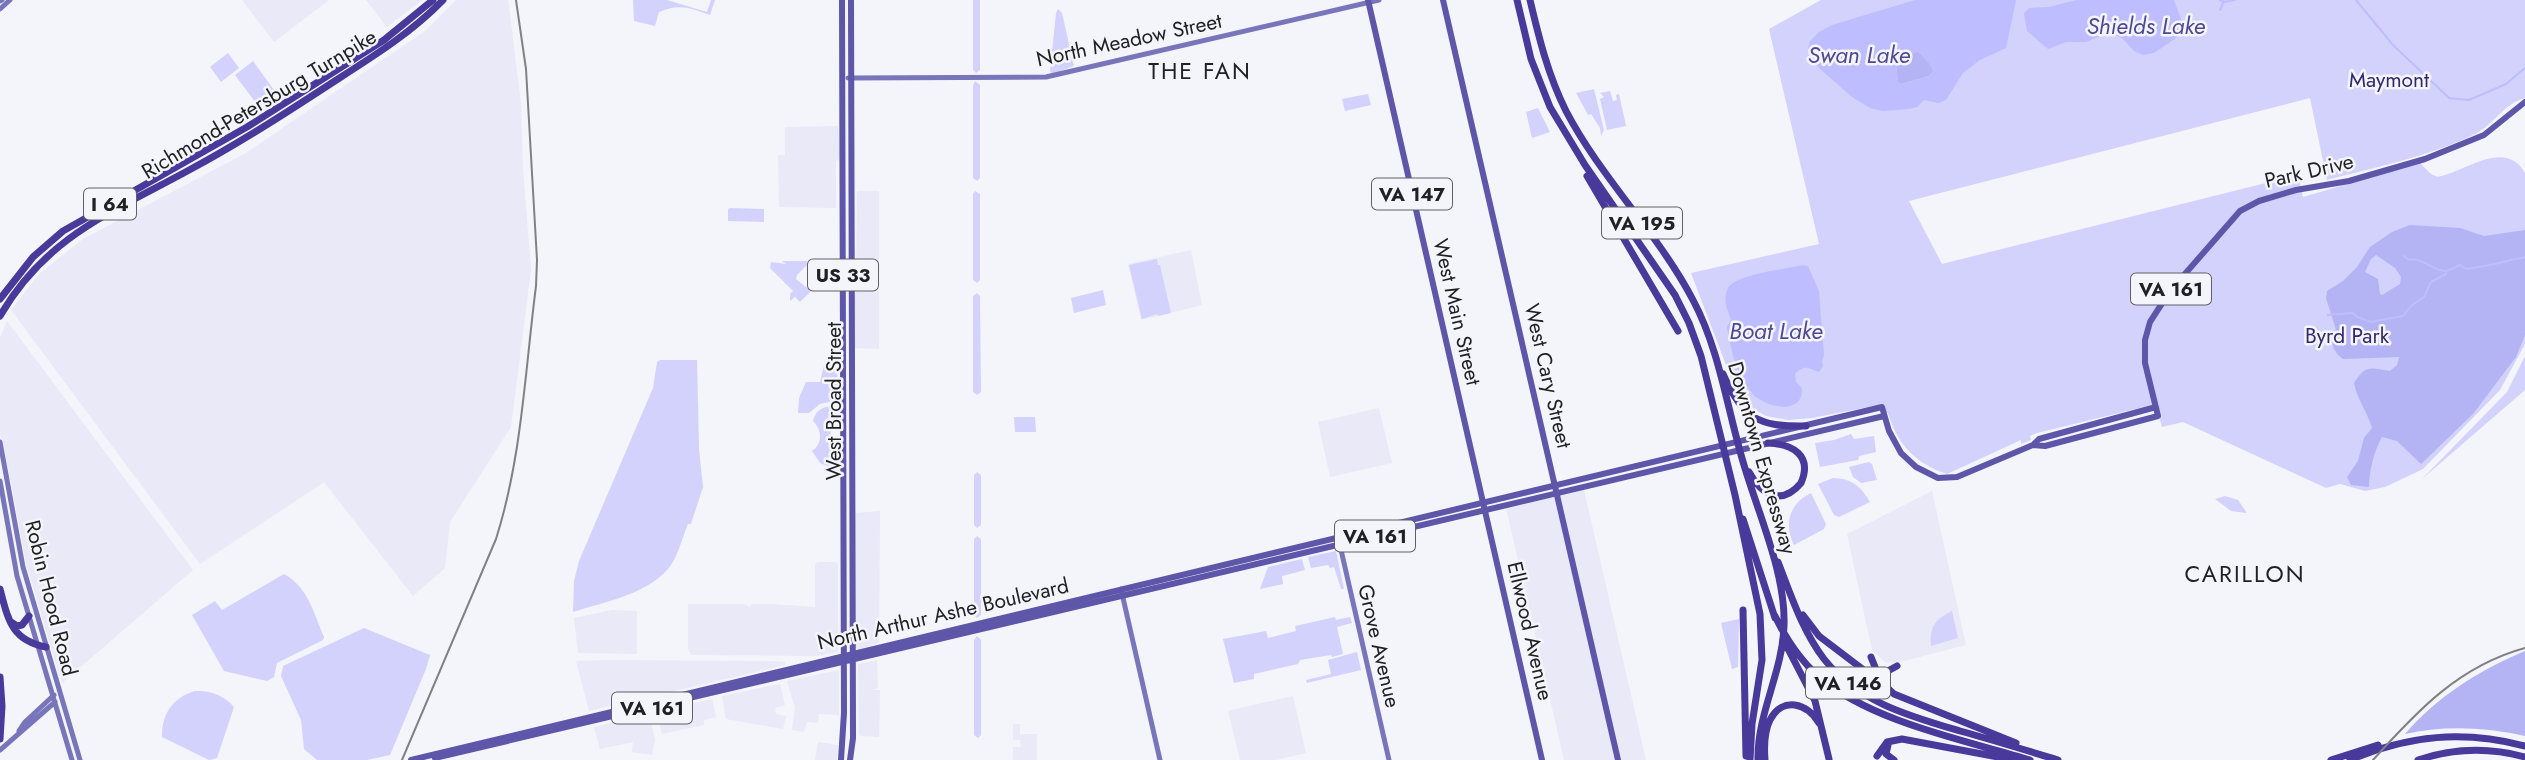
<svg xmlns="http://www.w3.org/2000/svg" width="2525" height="760" font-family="Jost,sans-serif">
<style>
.built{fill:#e9e9f7}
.green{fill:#d2d2fd}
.forest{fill:#b4b3f4;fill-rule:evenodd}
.water{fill:#bebdff;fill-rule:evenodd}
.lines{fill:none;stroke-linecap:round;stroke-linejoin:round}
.stream{stroke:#bebdff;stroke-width:2}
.secondary{stroke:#7875ba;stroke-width:5}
.primary{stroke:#5d56a9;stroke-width:6}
.motorway{stroke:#48399a;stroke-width:7}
.rail{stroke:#818185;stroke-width:2}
.labels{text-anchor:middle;stroke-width:5;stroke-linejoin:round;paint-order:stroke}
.shield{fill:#f4f4fb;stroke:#606064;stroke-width:2}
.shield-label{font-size:19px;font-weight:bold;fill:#212123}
.street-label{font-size:21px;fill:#212123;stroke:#f4f4fb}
.park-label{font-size:21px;fill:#322770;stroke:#f4f4fb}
.water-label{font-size:23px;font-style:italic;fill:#4f4894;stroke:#f4f4fb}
.neighbourhood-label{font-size:23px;letter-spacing:2px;fill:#212123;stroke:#f4f4fb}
</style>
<rect width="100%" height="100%" fill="#f4f4fb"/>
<path class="built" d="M242,0H329L274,42Z
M366,0H422L387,27Z
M456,0H508L509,6L521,104L523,169L531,270L511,427L450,522L445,568L413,596L324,482L200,564L11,310L39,274L83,239L246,153L425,31Z
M838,126L840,156L839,160L836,161V208L779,207L778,155H785V127Z
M857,191H879V285H856Z
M1191,250L1202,305L1141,320L1128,264Z
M879,291V349L854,348V295L856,292Z
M7,321L193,570L62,683L26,563L4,446L0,435V338Z
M1379,408L1392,463L1330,477L1318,422Z
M1584,490L1646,760H1564L1506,508Z
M1932,491L1966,645L1896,663L1885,662L1872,650L1847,534Z
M880,511L879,643L858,650L855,647V513Z
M818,562H836L838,565V652L817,656L691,655L688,648V604H744L750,607L751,604H771L815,607V564Z
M612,610L637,611V654L578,653L574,618Z
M607,660L769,661L785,662V665L589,711L576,661Z
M877,660L878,688L872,690H880L879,737L862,736L859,735L858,664Z
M839,670V715L819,714L818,723L807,722L804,732L792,730L795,708L787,681Z
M780,684L785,705L775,708L776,714L786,716L783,729L726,719L722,696Z
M1293,696L1306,753L1276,760H1240L1228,711Z
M712,699L716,717L704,720V725L662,734L657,714L659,711Z
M649,714L655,739L652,755L632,752L633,742L600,749L594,727Z
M1013,724H1020V734H1037V760H1013V747H1021L1020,740H1013Z
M818,742L838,745L837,760H815Z"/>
<path class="green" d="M633,0H667L707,12L711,0H715L710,15C691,8 678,3 659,12L655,26L634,21Z
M973,0H980V70L976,73L973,70Z
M1821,0H2525V98C2504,103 2493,126 2473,135C2427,157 2376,167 2327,180L2310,98L1909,201L1942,264L2298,175L2303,197L2420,163L2431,174L2438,177C2465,172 2505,138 2525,173V344L2500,390L2423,469L2385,487L2365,491L2340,484L2326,488L2183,422L2162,427L2156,404L2037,433L2030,436L2031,440L2021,444V440L1947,474C1916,464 1897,444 1888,413L1885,412L1884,404L1812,418L1788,420L1766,416L1748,406L1734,386L1691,273L1819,244L1769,29Z
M1058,9L1062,13L1074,66L1052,74L1050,71L1056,13Z
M228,53L239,68L221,82L210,67Z
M253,61L277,94L259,107L235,75Z
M975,81L980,85V178L977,181L973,178V85Z
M1594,89L1604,130L1601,136L1600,128L1591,114L1588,115L1598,133L1576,93Z
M1610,91L1613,101L1617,100L1616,95L1619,94L1626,126L1607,130L1600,99L1604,97L1600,93Z
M1368,94L1371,105L1345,111L1342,99Z
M1538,108L1550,132L1532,138L1526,112Z
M975,191L980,194V280L977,283L973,280V194Z
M730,208L764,209V222L728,221V209Z
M1157,259L1158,265H1160L1171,313L1158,316L1157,314L1142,319L1129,265Z
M782,261H807V265L797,275L796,279L811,291L800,302L795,297L790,301V294L793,291L770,268L771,262L786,264Z
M1103,290L1106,305L1074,313L1071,298Z
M977,293L980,296L981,392L977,395L973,392V296Z
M2525,356V390L2422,479L2507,392Z
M660,360H697L699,449L703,487L691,524H688C682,538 678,557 668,569C645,595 604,602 573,612L574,581L579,561L653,388L657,362Z
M837,360L838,400L820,404L809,413H798L799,398L806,382H820L825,361Z
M831,406L830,467L820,463L812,451C823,443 822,430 813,421C815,412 821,407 831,406Z
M1014,417H1035L1036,432H1015Z
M1851,434L1854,439L1874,436L1876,452L1859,456L1858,460L1820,467L1815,443L1834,440Z
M1869,462L1872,464L1877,480L1861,483L1853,477L1849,467Z
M977,472L981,475V525L977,528L974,525V475Z
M1833,478C1851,478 1861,486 1870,502L1839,517L1834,515L1818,484Z
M1811,493L1826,524L1824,529L1794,545C1783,524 1790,503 1811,493Z
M2225,496L2238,500L2247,513L2231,511L2215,499Z
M977,536L981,539V615L977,618L974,615V539Z
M1336,551L1344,589H1341L1334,567L1330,568L1328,565L1311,568L1308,557Z
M1302,559L1305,570L1282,576L1283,584L1260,589L1268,567Z
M284,574C308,587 314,614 324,637L323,640L277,663L274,677L267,681L224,671L192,615L215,601L222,610Z
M1952,611L1958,638L1931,646C1929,627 1935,619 1952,611Z
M1335,617L1336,620L1350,617L1352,623L1337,627L1343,654L1332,657L1331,655L1300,660L1298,664L1254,674V679L1234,683L1223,639L1266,631L1268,638L1296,631L1295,626Z
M1739,619L1738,667L1732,669L1721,623Z
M364,628L430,655L426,669L390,755L367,760H317L304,749L301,720L281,676L283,666Z
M977,636L981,640V735L978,738L974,735V640Z
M1357,652L1361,670L1307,683L1306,680L1331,674L1328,660Z
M195,691C210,690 224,695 234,707L217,758L209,760L162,737C162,714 172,698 195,691Z"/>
<path class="forest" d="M1918,51L1931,65L1933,71L1929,76L1901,84L1898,82L1896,62Z
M2410,225L2460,228L2484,236L2525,230V335L2516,357L2473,414L2421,464L2397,441L2382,437C2374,451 2369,471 2369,487L2351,485L2347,477L2358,461L2364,438L2372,428C2367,411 2357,399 2354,383C2366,364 2370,368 2390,371L2397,365L2399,357L2343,359C2335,353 2332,347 2331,337L2337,333L2326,298L2327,291L2343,281L2357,267L2370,247L2392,232ZM2376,255L2395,268L2401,277L2400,284L2382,295L2380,294L2378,279L2365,272L2371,259Z
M2525,651V736C2487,727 2443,725 2405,734C2438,696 2478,671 2525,651Z"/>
<path class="water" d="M1915,0H2016L2006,48L1980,60L1963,73L1946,100L1938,103L1924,100L1917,107L1909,109L1883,111L1870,108L1852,97L1819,68L1811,58L1808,48L1810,41L1819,32L1832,25ZM1918,51L1931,65L1933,71L1929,76L1902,84L1898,82L1896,62Z
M2076,0H2174L2181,19L2182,34L2154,53L2143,55L2134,51L2122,38L2112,34L2103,35L2086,42H2066L2048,49L2027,31L2024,13L2029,8L2049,7Z
M1803,265L1808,266L1819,291L1824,355L1822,361L1823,366L1819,372C1807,368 1805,364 1795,374L1796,382L1802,388C1804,417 1763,407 1752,393C1736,375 1731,350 1727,327L1731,320C1728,310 1722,300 1728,288C1736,274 1787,269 1803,265Z"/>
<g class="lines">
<path class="stream" d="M2220,0L2224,2L2235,0
M2356,0L2393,45L2449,98L2469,100L2506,84L2525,68
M2220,10L2223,3
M2404,256L2409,260C2423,257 2431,270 2445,271
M2328,315L2353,313L2357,317L2371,322L2403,316L2411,306L2424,297L2431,282L2446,274L2447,271L2460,265L2466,269C2481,267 2493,265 2507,261C2514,258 2518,260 2525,257"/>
<path class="secondary" d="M0,1L2,0
M0,9L10,0
M848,78L1046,77L1379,0
M0,442L23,567L80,760
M0,481L17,576L72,760
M1339,541L1389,760
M1121,589L1160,760
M19,731L25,722L54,695
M0,750L55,702"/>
<path class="primary" d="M1368,0L1542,760
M1443,0L1618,760
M2033,445L2039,439L2156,407
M435,758L1884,416
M411,760L1882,407L1889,431L1901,453L1916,467L1938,478L1957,477L2033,445L2045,446L2158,416L2145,363V340L2150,322L2170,291L2240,211L2259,201L2296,190L2349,181L2425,159L2484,135L2525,102
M841,760L844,713L842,0
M850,760L853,738L851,0"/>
<path class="motorway" d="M1517,0L1531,59L1550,107L1585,165L1675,295L1689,323L1701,356L1735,495L1760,614L1762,660L1752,724L1750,760
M1530,0C1539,38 1548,75 1566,111C1601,178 1658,233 1693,300C1718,347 1726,401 1740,451C1754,505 1786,570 1784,625C1783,672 1757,713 1758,760
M1587,176L1678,331
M0,299L33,257L63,231L247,127L384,40L433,0
M0,316C47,235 113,212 191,169C243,141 292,109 341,77C377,54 413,31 443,0
M1723,374C1743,418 1757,427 1806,426
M1749,472C1761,494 1781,507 1801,483C1813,455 1792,444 1768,443
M1743,519L1775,618
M1778,562C1791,595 1802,630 1824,659C1858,702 1909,716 1960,731C1993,740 2025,750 2058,760
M0,589C8,619 11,640 46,647
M1743,610L1746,756
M1803,615L1819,636L1865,671L1870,679
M1775,616C1786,639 1800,660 1819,677C1872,722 1965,740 2030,760
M11,622L17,626L22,625L29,616
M1786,645L1815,701L1829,759
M1871,657L1881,682L1894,694L2016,743
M0,677L2,706L0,739
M1887,687L1884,679L1886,672L1897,666
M1888,745L1886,754L1894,760
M1877,756L1887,742L1902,739L2014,760
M1765,760C1764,747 1764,732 1770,720C1782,696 1808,703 1819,723
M2331,760L2378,745
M2350,760C2409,735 2463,730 2525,746
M2418,760C2454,748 2488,747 2525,757"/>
<path class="rail" d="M402,760L496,539C522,457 525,371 536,286L537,260L526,69L516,0
M2373,760C2417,711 2459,666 2525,648"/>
</g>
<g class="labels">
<g class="shield">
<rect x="1372" y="178.5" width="80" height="31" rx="5"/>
<rect x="84" y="188.5" width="52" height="31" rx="5"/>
<rect x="1602" y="207.5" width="80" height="31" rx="5"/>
<rect x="808" y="259.5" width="70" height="31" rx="5"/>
<rect x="2131" y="273.5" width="80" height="31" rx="5"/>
<rect x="1335" y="520.5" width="80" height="31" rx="5"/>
<rect x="1806" y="667.5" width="84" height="31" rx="5"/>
<rect x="612" y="692.5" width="80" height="31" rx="5"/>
</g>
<g class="shield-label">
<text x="1412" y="201">VA 147</text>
<text x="110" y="211">I 64</text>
<text x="1642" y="230">VA 195</text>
<text x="843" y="282">US 33</text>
<text x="2171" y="296">VA 161</text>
<text x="1375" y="543">VA 161</text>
<text x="1848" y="690">VA 146</text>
<text x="652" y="715">VA 161</text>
</g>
<g class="street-label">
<text transform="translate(1129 40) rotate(-12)" y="7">North Meadow Street</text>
<text transform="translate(259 104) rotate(-31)" y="7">Richmond-Petersburg Turnpike</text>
<text transform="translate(2309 171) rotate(-13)" y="7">Park Drive</text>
<text transform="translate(1457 312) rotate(77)" y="7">West Main Street</text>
<text transform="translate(1548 376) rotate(77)" y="7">West Cary Street</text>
<text transform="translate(834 401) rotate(-90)" y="7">West Broad Street</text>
<text transform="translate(1762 458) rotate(74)" y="7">Downtown Expressway</text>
<text transform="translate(51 598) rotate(76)" y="7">Robin Hood Road</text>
<text transform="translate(943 614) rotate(-13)" y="7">North Arthur Ashe Boulevard</text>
<text transform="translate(1530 631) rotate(77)" y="7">Ellwood Avenue</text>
<text transform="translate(1379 646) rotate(77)" y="7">Grove Avenue</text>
</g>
<g class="park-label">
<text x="2389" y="87">Maymont</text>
<text x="2347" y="343">Byrd Park</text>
</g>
<g class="water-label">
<text x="2146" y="34">Shields Lake</text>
<text x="1859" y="63">Swan Lake</text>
<text x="1776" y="339">Boat Lake</text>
</g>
<g class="neighbourhood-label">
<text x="1200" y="79">THE FAN</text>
<text x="2245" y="582">CARILLON</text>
</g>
</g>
</svg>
